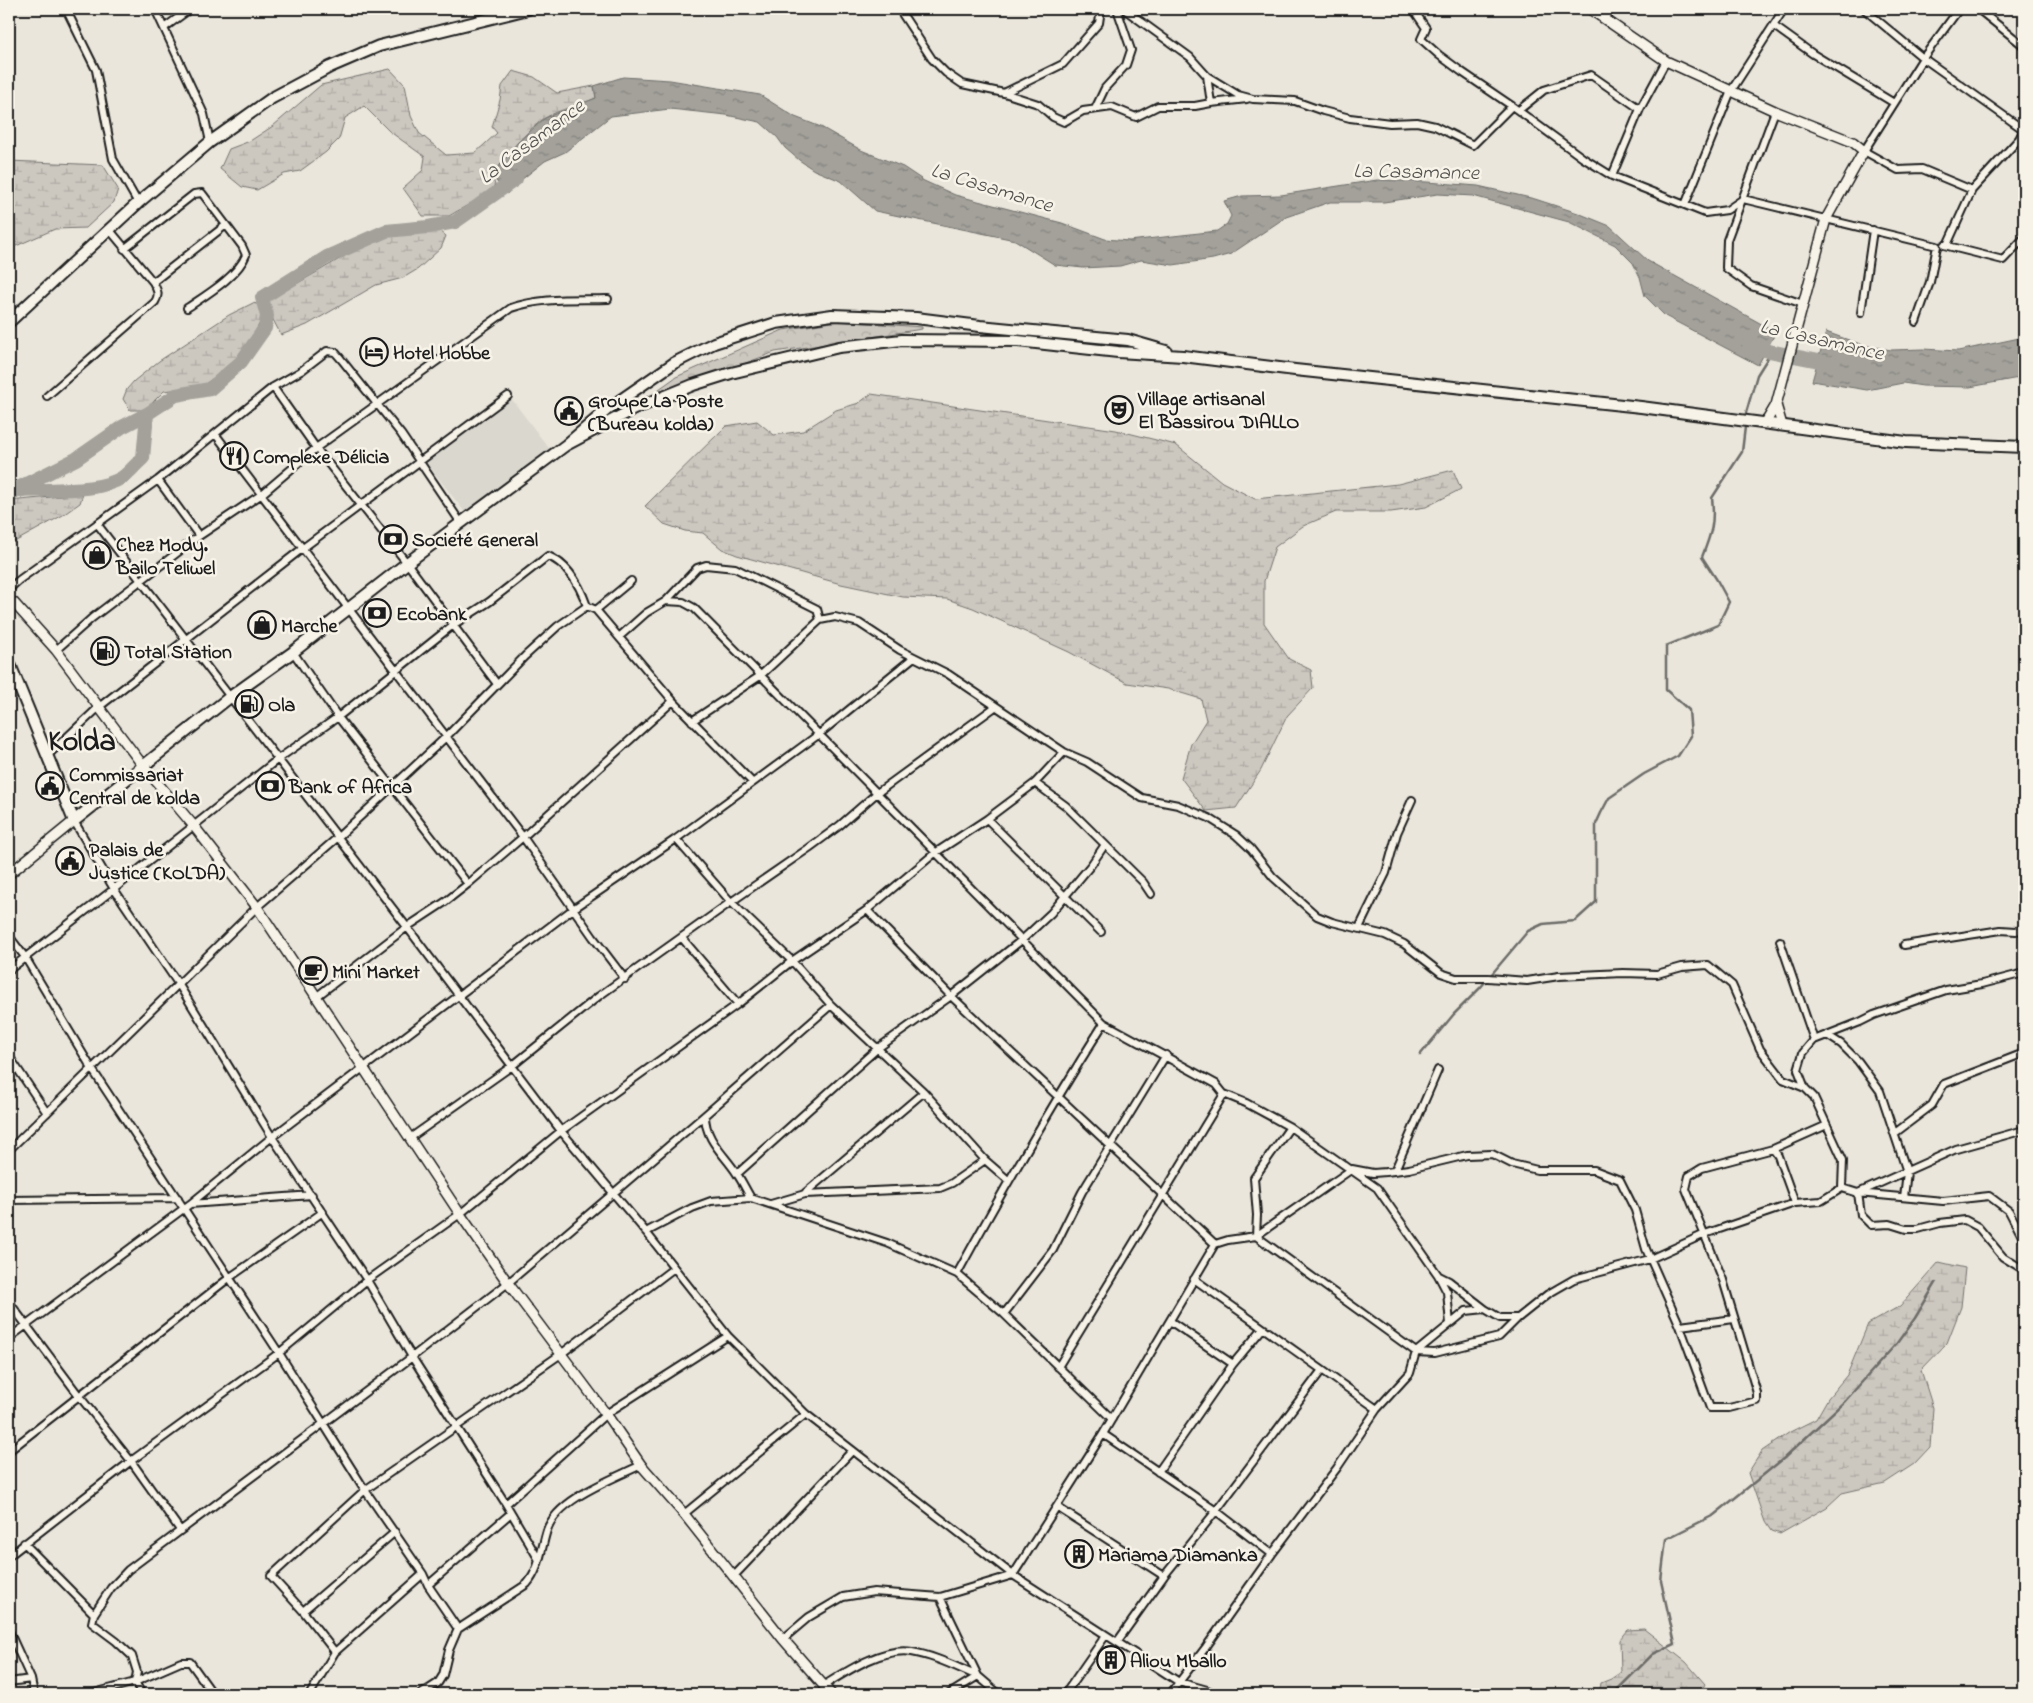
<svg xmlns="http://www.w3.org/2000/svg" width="2033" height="1703" font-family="'Indie Flower',sans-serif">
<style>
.built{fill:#dad7ce}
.wetland{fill:url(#wetland-marsh);stroke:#74726e}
.park{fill:url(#park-crowns);stroke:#74726e}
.water{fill:url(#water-ripples);stroke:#6d6c68}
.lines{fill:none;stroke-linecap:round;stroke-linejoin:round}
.stream{stroke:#6d6c68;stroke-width:2.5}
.river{stroke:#a3a19a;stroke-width:14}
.street-casing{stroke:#1c1c1c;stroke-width:10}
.secondary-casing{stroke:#1c1c1c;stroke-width:12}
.primary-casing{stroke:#1c1c1c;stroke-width:14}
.street{stroke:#f7f3e8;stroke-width:6}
.secondary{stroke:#f7f3e8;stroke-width:9}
.primary{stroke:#f7f3e8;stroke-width:10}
.labels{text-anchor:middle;stroke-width:5;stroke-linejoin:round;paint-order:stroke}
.poi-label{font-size:20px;font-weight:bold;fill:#1c1c1c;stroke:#f7f3e8;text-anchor:start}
.water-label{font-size:21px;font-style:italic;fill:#52514e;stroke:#f7f3e8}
.town-label{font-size:30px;font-weight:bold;fill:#1c1c1c;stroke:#f7f3e8}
</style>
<defs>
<pattern id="wetland-marsh" width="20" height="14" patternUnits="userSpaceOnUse" patternTransform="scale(1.25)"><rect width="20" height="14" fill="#ccc8c0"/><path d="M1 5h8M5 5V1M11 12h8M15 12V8" fill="none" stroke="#afaba4"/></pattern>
<pattern id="park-crowns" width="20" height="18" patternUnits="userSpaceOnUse" patternTransform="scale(1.25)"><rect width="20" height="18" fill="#ccc8c0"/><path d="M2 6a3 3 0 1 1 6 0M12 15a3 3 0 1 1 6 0" fill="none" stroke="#afaba4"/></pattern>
<pattern id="water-ripples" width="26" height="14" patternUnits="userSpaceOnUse" patternTransform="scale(1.25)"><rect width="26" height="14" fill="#a3a19a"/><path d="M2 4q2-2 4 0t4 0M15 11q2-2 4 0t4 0" fill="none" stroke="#84827d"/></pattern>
</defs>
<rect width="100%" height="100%" fill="#eae6dc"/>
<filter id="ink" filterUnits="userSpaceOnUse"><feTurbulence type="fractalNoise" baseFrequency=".02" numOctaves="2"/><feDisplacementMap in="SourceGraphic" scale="10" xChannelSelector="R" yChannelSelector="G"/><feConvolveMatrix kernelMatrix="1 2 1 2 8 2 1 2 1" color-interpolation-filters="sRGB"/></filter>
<g filter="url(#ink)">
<path class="built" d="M510,397L551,451L467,515L426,462Z"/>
<path class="wetland" d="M390,69L405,85L411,116L419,133L446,155L475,153L497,133L492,127L500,100L502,86L513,71L534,77L557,93L594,86L596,98C580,105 560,109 545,118C525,131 506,157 492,176L495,185L485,195L449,216H423L403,188L423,170L425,157L389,131L364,106L345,118L339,139L326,152L300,171L284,174L257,190L242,187L220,169L229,149L250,141L273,126L321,85Z
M9,161L103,165L118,189L114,202L86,228L55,229L9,249Z
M439,230L446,236L441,248L418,269L403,278L376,285L307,325L281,335L268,310L269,300L372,240C394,233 416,234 439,230Z
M253,303L265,306L262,319L240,359L202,386L164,391L145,410H130L123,399L127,389L134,381L159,361L229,315Z
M871,394L1116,430L1176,445L1222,482L1255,499L1398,484L1453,470L1461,489L1426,507L1391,512H1336L1303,526L1275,547L1264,581V623L1289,659L1311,670L1313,688L1287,716L1261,770L1236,808L1206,811L1181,778L1191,744L1206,720L1201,699L1168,689L1127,683L1069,652L973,608L947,599L903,597L841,584L737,555L722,549L703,533L685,531L664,524L645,506L726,426L757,421L774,435L803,431L836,410L859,403Z
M83,494L80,503L63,515L9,545V501Z
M1939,1262L1965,1268L1961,1307L1947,1343L1921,1370L1933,1408L1930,1447L1914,1464L1885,1483L1842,1493L1827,1507L1780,1534L1771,1531L1765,1522L1748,1473L1762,1451L1790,1432L1816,1419L1828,1398L1847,1375L1868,1324L1900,1306Z
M1644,1629L1686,1662L1705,1684L1700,1694H1599L1601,1683L1611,1679L1621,1672L1620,1640L1628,1630Z"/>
<path class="park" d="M838,321L922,327V329L775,352L656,397L659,389L676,377L783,330Z"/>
<path class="water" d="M623,77L670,80L760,95L795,117L821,127L861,150L903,167L924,181L955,195L1062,223L1105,239L1129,241L1217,231L1227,224L1231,216L1224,201L1242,196L1281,195L1377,180L1427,182L1478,186L1535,199L1578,213L1610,226L1648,261L1776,332L1758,365L1665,316L1645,296L1640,277L1633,263L1615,245L1569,222L1473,196L1438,194L1384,202H1330L1286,217L1231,254L1213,259L1173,265L1141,260L1120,266L1083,268L1055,265L1015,240L875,211L841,181L814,170L799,160L785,148L777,137L760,122L726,115L670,109L611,116L565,152L545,161L521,180L507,194L492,176L517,143L545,118L596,98L594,86Z
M1826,332L1863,345L1891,350L1923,349L1958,351L2024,337V377L1970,387L1923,386L1903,383L1867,390L1812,381Z"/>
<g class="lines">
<path class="stream" d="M1746,413L1757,375L1772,351
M1420,1055L1454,1014L1480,988L1528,931L1543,924L1575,921L1596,902V824L1601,813L1609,798L1644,774L1678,756L1691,736L1689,710L1666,690V646L1718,625L1729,602L1717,580L1702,557C1711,534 1715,523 1712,498L1742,452L1745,427
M1613,1694L1653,1654L1675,1644L1661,1581L1666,1539L1714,1515L1783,1459L1845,1401L1897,1343L1915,1318L1936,1283"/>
<path class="river" d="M1749,344L1754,348L1834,364
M14,490L76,459L122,427L147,414
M9,492C40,487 96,495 123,477C130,472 136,464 143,458L147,414L176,395L210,389L241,362L265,328L267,316L262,298L327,257L386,231L428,227L455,222L516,179"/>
<defs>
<path id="street" d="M66,9L96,70L113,159L138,203
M155,9L204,114L210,142
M899,9L932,59L946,73L962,84L1004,93L1063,64L1099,23L1101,9
M1124,9L1190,57L1207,76L1238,95L1253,99L1295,101L1323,111L1350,118L1390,123L1417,122L1435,126L1473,145L1512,106
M1413,9L1426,28L1421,39L1439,55L1462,72L1512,106L1583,158L1612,176L1705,213L1727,210L1743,199L1937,246L1930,282L1916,322
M1864,9L1923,58L2024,130
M1959,9L1923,58L1864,151L1898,170L1922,169L1972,190
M1978,9L2024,46
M1604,18L1614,9
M1774,26L1813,54L1894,103
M164,28L190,9
M1004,93L1038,104L1053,117L1064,122L1083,111L1112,107L1136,117L1158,106H1195L1211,103L1207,76
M1211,103L1247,99
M1095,109L1105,88L1126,65L1131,50L1117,9
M1519,110L1544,90L1591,75L1640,109
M1775,111L1727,240L1726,268L1751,286L1803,304
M1612,176L1640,109L1666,61
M1685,205L1731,91L1784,9
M1944,245L2003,260L2024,238
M1947,245L1972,190L2019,139L2024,129
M124,249L194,194L202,193L242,246L246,255C238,276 206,295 187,308
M153,282L226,225
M1861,313L1873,230
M273,387L316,448L407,563L497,684
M47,396L155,302C160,294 157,290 153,282L109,229
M216,435L523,837L593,937L625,979
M158,480L199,536
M98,525L407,927L561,1131L646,1232L728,1336L806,1414L1013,1575L1179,1682L1207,1690L1215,1694
M9,589L19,580L158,480L273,387L301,371L327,351L335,352L341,359L401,434L461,523
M596,610L673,701L752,782
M619,637L646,613L666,601L697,568L706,565L735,568L817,609L820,620
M56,650L92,618L199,536L262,494L316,448L511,308C542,297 575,300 608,299
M293,652L338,717L468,884L445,902L407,927L316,997
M995,707L877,793L1104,1023L1216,1084L1224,1094L1246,1103L1290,1127L1377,1188L1438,1275L1447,1292L1450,1324
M692,721L760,676L820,620L835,617L859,623L900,650L948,674L1064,752L1087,762L1142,798L1178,805L1209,818L1236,835L1251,849L1273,877L1317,916L1332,922L1385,935L1404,944L1441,973L1456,978H1488L1527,981L1559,976L1623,973L1657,974L1682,967L1708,965L1732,985L1760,1049L1783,1079L1805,1088L1814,1097L1843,1160L1842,1188
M48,755L99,707L303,548L508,396
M1035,783L1066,806L1143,882L1151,894
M987,819L1101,932
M74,821L114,889L179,985L272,1137L367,1280L412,1357L506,1504L539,1560
M676,839L731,902L792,961L831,1005L924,1092L985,1160L1008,1180
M468,884L523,837L673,701
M867,910L951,996L1215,1244
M1359,928L1386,873L1397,833L1412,800
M9,936L25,957L92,1069L279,1353L365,1490L423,1574L428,1585L458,1629
M682,938L738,1004
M1780,941L1814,1040
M1904,945L2001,930L2016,931L2024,929
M9,970L114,889L278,759L338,717L453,625L489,602L548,556C568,564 580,586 587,606
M1827,1035L1841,1044L1858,1061L1880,1091L1907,1172L1904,1197
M9,1056L47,1113
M9,1074L17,1068
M1805,1088L1798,1070L1803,1053L1814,1040L1860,1022L1874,1015L1946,990L1982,984L2024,973
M705,1115C705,1140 724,1154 737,1174C742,1181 746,1190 751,1198
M2024,1130L1956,1149L1858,1193L1861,1215L1871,1225L1890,1224L1906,1229H1918L1940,1223L1965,1220L1978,1227L2003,1257L2024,1270
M1895,1133L1932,1105L1944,1084L2024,1053
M410,1138L512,1066L599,996L731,902L809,848L839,826L877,793L694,608L683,602L666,601
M1773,1149L1827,1125
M9,1150L257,907L337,838L446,737L525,656L558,626L587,606L596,610L631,581
M1395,1170L1438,1070
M737,1174L878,1048L951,996L1023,939L1051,913L1091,865L1104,846
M805,1193L924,1092
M9,1200L178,1198
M190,1204L312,1195
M771,1204L805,1194L940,1188L952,1183L985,1160
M646,1232L692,1208L711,1201L751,1198L887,1243L957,1274L1004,1314L1112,1419
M1256,1236L1352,1169L1373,1173L1386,1172L1409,1169L1467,1155L1492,1154L1512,1164L1537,1170H1594L1620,1180L1635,1210L1646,1249L1680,1326L1710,1408H1729L1757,1401V1393L1723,1280L1686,1189L1689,1176L1702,1168L1773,1149L1778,1156L1795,1203
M1256,1236L1257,1215L1254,1178L1290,1127
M957,1274C1004,1188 1052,1105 1104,1023
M1439,1276L1449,1281L1485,1309
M1194,1279L1377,1409
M9,1302L80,1397L131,1461L180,1530
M1004,1314L1053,1250L1082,1192L1166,1055
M1170,1321L1233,1364
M1680,1326L1734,1319
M9,1338L190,1204L272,1137L573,909L676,839L818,735L914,657
M1058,1367L1224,1094
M1103,1434L1216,1511L1272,1554
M9,1451L229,1278L323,1212
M1158,1472L1233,1364L1263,1328
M506,1504L606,1414L728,1336
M1057,1507L1164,1576
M684,1514L806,1414
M24,1543L94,1614
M9,1556L131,1461L279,1353L367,1280L460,1214L561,1131L738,1004L792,961L867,910L935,853L987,819L1035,783L1064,752
M734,1576L852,1451
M428,1585L511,1513
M303,1611L395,1532
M9,1631L31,1679L34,1694
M783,1639L809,1617L843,1597L874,1592L940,1597L1013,1575L1103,1434L1215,1244L1228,1240L1256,1236L1416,1352L1435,1353L1499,1337L1518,1318
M1117,1642L1164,1576L1216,1511L1322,1370
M335,1652L303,1611L271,1576L365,1490L561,1354L674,1268
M9,1682L31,1679
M823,1686C847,1671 883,1647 912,1652C935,1656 956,1667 978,1676L940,1597
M90,1694L135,1682L181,1662H190L213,1694
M142,1694L135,1682L137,1672L132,1656L116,1641L92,1623L94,1614L111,1588L128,1570L412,1357L508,1283L705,1115L831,1005
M310,1694L335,1652L423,1574
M421,1694L438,1683L443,1675L449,1650L458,1629L527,1584C540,1569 541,1549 547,1530C557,1499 613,1479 641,1465
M949,1694L978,1676L999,1694
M1065,1694L1106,1635
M1170,1694L1206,1647L1272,1554L1337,1468L1377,1409L1410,1373L1416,1352L1466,1311L1485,1309L1500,1318H1518L1548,1294L1574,1279L1650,1259L1705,1234L1795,1203L1821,1201L1842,1188L1858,1193L1943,1201L1989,1196L2009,1211L2024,1240"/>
<path id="secondary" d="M1590,9L1666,61L1775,111L1853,142L1864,151L1826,219L1776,405L1766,422
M1776,405L1782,425
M9,600L14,603L56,650L144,767L193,825L257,907L460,1214L508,1283L606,1414L641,1465L684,1514L783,1639L831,1694
M9,874L74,821"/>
<path id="primary" d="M9,322L138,203L210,142L272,98L330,67L379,46L528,9
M566,445L634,409L693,385L731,373L839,347L902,340L1018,341L1118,352L1183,356L1295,370L1641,407L1906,442L2024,447
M9,662L74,821L230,697L293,652L407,563L566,445L609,408L674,363L714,343L776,323L832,315L916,318L980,326L1128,340L1166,351"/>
</defs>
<use href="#street" class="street-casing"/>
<use href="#secondary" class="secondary-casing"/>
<use href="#primary" class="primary-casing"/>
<use href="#street" class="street"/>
<use href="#secondary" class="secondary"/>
<use href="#primary" class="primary"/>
</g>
</g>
<defs>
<symbol id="hotel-ring" viewBox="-11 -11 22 22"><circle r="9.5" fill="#f7f3e8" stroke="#1c1c1c" stroke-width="1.5"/><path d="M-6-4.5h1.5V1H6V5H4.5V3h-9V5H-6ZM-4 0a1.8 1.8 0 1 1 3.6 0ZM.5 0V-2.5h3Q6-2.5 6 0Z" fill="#1c1c1c"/></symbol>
<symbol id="theatre-ring" viewBox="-11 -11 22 22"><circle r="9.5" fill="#f7f3e8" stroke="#1c1c1c" stroke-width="1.5"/><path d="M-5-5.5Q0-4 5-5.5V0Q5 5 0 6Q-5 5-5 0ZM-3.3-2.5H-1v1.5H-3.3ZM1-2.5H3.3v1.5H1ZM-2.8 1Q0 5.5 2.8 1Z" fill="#1c1c1c"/></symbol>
<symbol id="civic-ring" viewBox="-11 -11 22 22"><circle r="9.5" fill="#f7f3e8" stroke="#1c1c1c" stroke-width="1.5"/><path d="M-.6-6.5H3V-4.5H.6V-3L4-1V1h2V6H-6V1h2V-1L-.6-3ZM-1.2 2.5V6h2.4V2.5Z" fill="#1c1c1c"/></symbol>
<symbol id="restaurant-ring" viewBox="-11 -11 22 22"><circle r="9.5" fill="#f7f3e8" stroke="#1c1c1c" stroke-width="1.5"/><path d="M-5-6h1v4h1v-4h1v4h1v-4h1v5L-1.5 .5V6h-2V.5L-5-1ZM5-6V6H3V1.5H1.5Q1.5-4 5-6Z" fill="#1c1c1c"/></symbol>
<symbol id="bank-ring" viewBox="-11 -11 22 22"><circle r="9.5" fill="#f7f3e8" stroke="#1c1c1c" stroke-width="1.5"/><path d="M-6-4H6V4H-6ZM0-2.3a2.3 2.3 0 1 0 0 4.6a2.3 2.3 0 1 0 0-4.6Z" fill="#1c1c1c"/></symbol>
<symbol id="shop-ring" viewBox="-11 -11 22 22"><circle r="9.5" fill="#f7f3e8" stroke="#1c1c1c" stroke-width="1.5"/><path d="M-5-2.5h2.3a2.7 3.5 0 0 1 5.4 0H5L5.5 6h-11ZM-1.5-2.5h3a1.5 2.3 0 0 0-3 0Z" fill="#1c1c1c"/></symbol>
<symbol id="fuel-ring" viewBox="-11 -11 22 22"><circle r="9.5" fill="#f7f3e8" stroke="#1c1c1c" stroke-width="1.5"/><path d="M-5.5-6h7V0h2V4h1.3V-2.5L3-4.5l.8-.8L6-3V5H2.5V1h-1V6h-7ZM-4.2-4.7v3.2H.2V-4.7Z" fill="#1c1c1c"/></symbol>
<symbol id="cafe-ring" viewBox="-11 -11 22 22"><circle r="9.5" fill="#f7f3e8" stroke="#1c1c1c" stroke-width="1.5"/><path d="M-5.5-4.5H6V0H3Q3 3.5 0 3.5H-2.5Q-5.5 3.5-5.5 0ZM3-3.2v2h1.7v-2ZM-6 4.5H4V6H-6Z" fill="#1c1c1c"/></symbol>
<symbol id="building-ring" viewBox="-11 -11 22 22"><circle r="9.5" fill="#f7f3e8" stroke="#1c1c1c" stroke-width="1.5"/><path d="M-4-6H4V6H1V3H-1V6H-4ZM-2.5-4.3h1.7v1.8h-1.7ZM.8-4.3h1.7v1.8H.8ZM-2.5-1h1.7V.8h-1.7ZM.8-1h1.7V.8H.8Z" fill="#1c1c1c"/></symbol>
</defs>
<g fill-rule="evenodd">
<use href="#hotel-ring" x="358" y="336" width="32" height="32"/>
<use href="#theatre-ring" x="1103" y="394" width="32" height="32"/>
<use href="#civic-ring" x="553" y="395" width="32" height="32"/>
<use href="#restaurant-ring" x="218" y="440" width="32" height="32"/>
<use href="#bank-ring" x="377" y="523" width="32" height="32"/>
<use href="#shop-ring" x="81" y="539" width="32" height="32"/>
<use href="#bank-ring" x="361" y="597" width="32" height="32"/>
<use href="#shop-ring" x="246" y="609" width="32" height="32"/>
<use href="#fuel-ring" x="89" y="635" width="32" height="32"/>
<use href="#fuel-ring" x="233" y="688" width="32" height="32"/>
<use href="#civic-ring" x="34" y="770" width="32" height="32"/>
<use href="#bank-ring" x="254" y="770" width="32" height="32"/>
<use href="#civic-ring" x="54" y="845" width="32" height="32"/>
<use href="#cafe-ring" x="297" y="955" width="32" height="32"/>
<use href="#building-ring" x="1063" y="1538" width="32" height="32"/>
<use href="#building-ring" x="1095" y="1644" width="32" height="32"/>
</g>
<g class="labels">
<g class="poi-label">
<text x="393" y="359">Hotel Hobbe</text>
<text x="1138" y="405">Village artisanal<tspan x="1138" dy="23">El Bassirou DIALLO</tspan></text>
<text x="588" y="407">Groupe La Poste<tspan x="588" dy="23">(Bureau kolda)</tspan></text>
<text x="253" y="463">Complexe Délicia</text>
<text x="412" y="546">Societé General</text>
<text x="116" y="551">Chez Mody.<tspan x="116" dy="23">Bailo Teliwel</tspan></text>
<text x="396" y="620">Ecobank</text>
<text x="281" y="632">Marche</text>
<text x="124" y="658">Total Station</text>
<text x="268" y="711">Ola</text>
<text x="69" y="781">Commissariat<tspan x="69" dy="23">Central de kolda</tspan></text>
<text x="289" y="793">Bank of Africa</text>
<text x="89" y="856">Palais de<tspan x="89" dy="23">Justice (KOLDA)</tspan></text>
<text x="332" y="978">Mini Market</text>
<text x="1098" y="1561">Mariama Diamanka</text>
<text x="1130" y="1667">Aliou Mballo</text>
</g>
<g class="water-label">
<text transform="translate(531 141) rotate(-37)" y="7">La Casamance</text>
<text transform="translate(1416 171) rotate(1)" y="7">La Casamance</text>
<text transform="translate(992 187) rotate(17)" y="7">La Casamance</text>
<text transform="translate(1822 339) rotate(13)" y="7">La Casamance</text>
</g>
<g class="town-label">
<text x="82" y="750">Kolda</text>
</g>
</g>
<rect width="2033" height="1703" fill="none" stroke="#f7f3e8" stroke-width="30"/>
<rect x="15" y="15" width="2003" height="1673" fill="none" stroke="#1c1c1c" stroke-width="2" filter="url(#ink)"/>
</svg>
